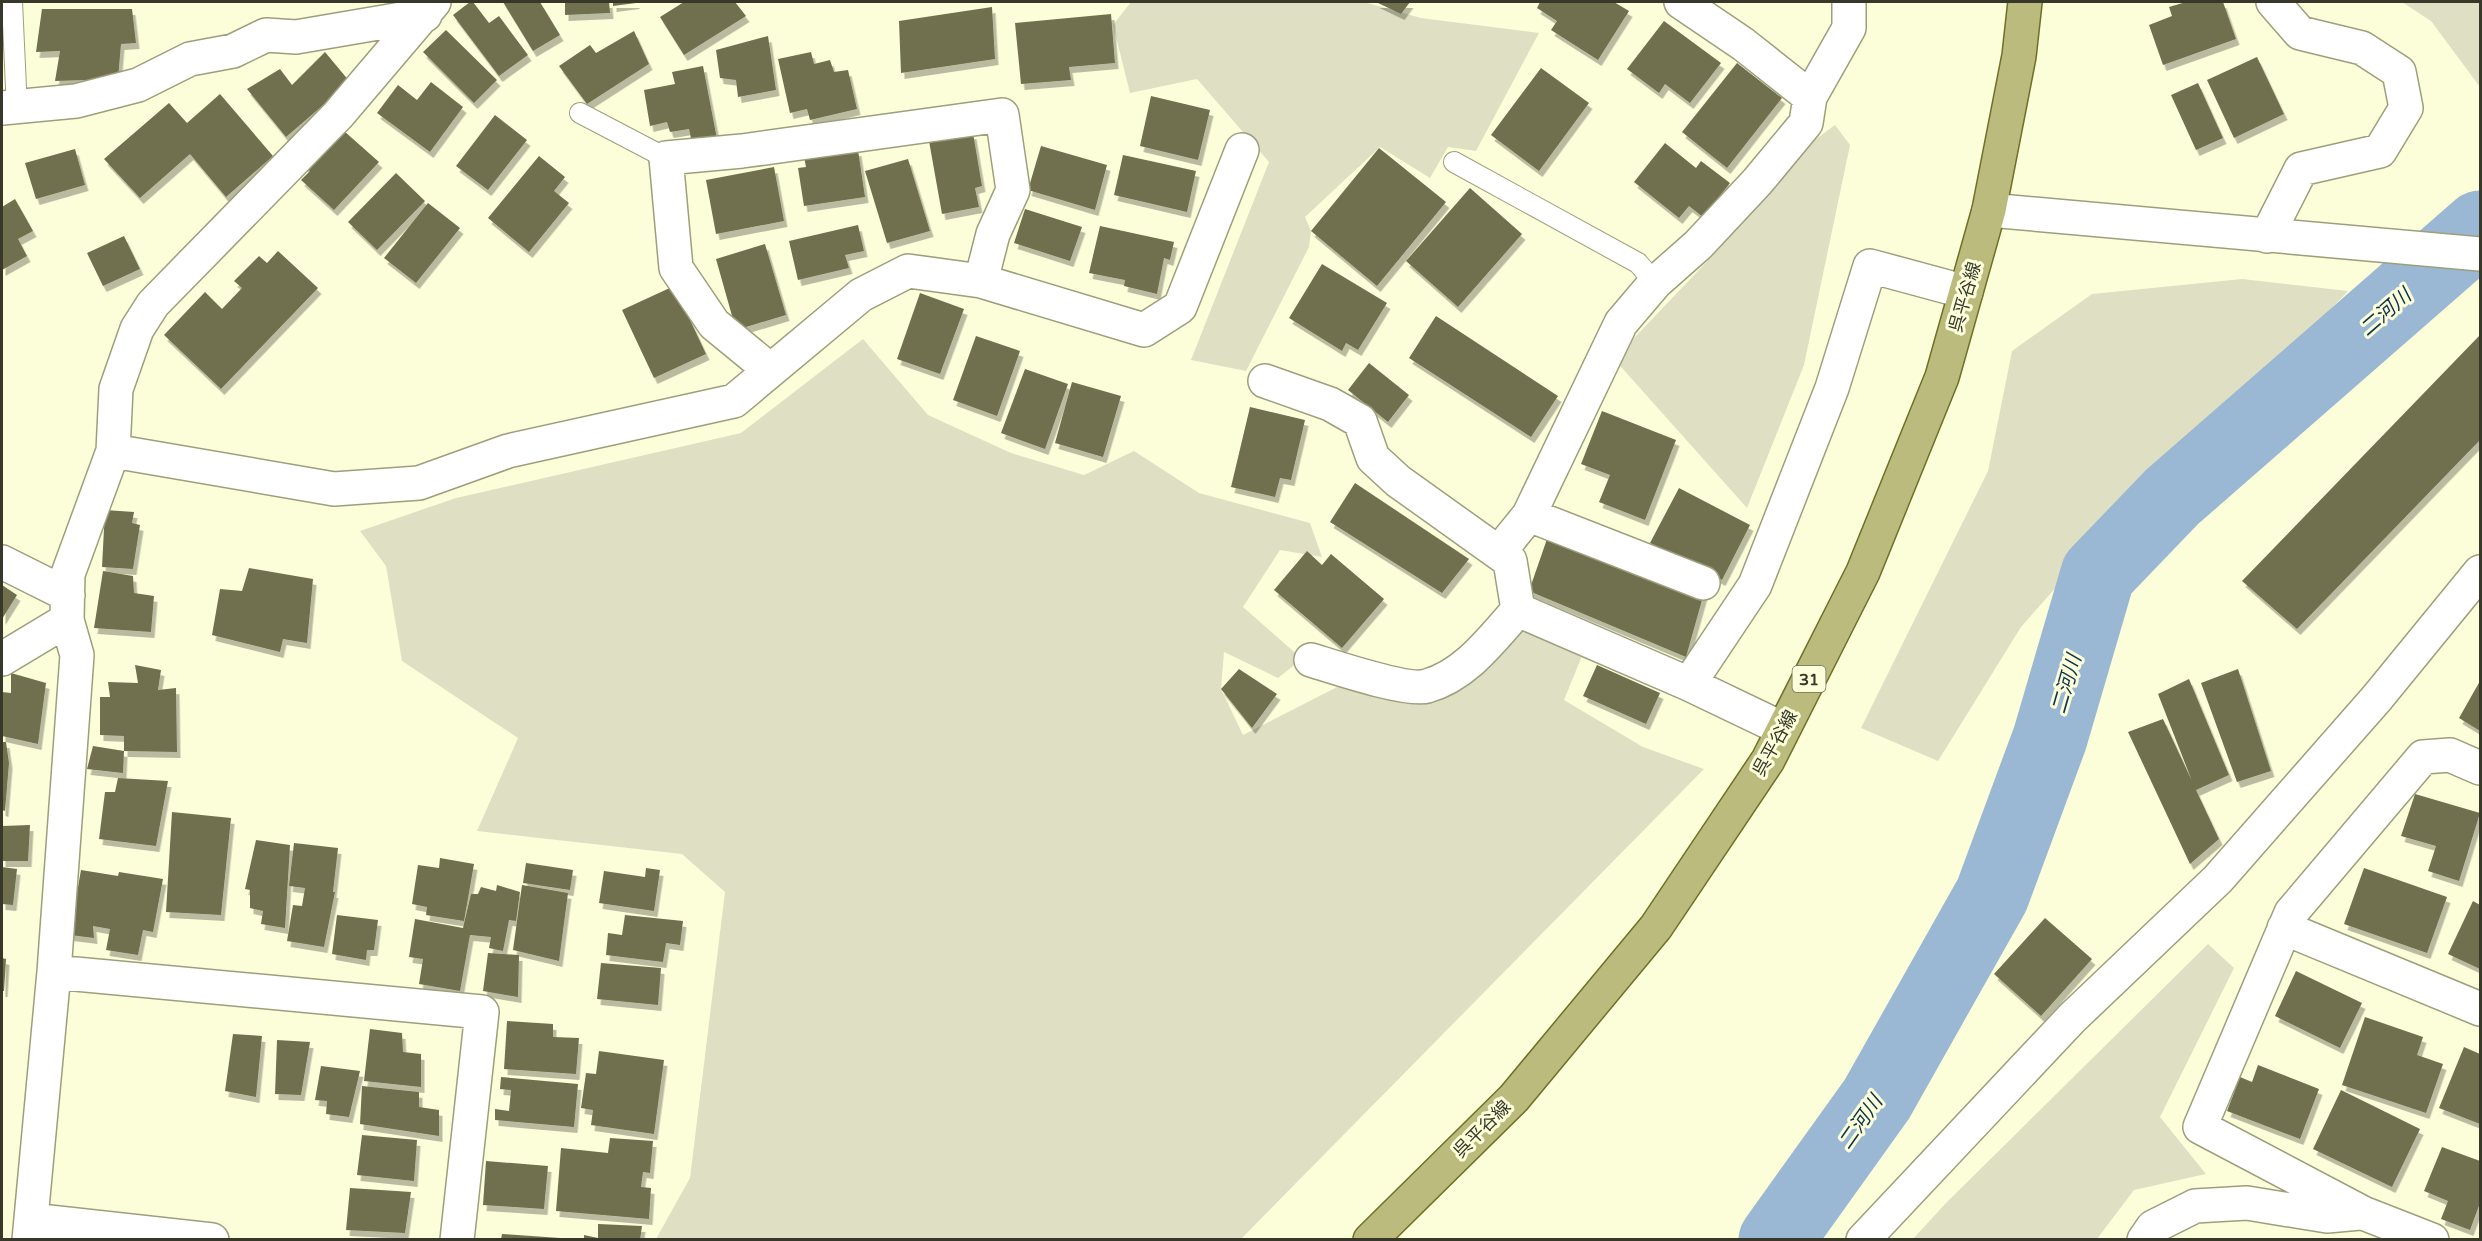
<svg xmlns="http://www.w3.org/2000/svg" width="2482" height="1241" font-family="'Varela Round','Noto Sans JP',sans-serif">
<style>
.green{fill:#dfe0c3}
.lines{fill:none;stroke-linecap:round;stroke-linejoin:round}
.river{stroke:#9ab8d4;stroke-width:75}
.building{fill:#6f704f;filter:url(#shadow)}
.service-casing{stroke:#9d9f7c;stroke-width:22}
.minor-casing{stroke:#9d9f7c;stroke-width:36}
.tertiary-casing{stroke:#9d9f7c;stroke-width:36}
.primary-casing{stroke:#6f7027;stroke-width:36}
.service{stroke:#fff;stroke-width:20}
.minor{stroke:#fff;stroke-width:33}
.tertiary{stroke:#fff;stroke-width:33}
.primary{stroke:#bbbb7d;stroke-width:33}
.labels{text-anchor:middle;stroke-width:6;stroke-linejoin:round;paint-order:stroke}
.shield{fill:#fcfed9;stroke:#72735e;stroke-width:1.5}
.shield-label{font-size:16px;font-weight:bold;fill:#373829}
.street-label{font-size:18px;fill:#373829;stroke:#fcfed9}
.water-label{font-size:20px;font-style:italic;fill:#0d324e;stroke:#fcfed9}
</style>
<defs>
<filter id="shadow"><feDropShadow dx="3.5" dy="6" stdDeviation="0" flood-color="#0004"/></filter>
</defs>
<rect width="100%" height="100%" fill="#fcfed9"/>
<path class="green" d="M1131,2H1364L1421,18L1539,33L1476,151L1448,147L1430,178L1380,147L1305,217L1311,231L1309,247L1246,371L1191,360L1269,162L1197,79L1130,93L1113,25Z
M2402,2H2480V87L2431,21Z
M1835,125L1850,145L1804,365L1747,508L1614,359L1718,250L1793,156Z
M2242,279L2348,291L2239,404L2133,500L2021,627L1938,761L1861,728L1988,471L2012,351L2092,294Z
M863,339L928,415L1011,453L1084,475L1134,451L1199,493L1310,523L1322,557L1280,550L1243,607L1302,659L1278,678L1224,652L1221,689L1243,735L1341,685L1427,704L1472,677L1529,622L1584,651L1564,700L1643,747L1704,769L1241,1239H656L690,1178L725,892L682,854L477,831L518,738L402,661L386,566L360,531L456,498L741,433Z
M2208,944L2234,968L2160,1117L2206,1174L2134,1190L2097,1239H1913L1945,1204Z"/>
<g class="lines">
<path class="river" d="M1776,1240L1877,1099L1992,895L2050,738L2098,574L2172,497L2480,228"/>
</g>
<path class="building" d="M470,2H473L489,23L499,16L528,55L499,76L453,15Z
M503,2H540L560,35L533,51Z
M565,2H609L610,13L565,15Z
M613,2H636V3L613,6Z
M684,2H735L746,16L684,55L660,17Z
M1376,2H1410L1401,14Z
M1540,2H1614L1629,11L1598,60L1551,30L1557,21L1537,8Z
M2186,2H2223L2236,39L2163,65L2149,25L2172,16L2169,7Z
M992,7L995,59L901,73L899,21Z
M42,9H132L136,43L121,44L118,79L55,81L60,51L36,52Z
M1111,14L1115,63L1069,67L1071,80L1021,84L1015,23Z
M1664,21L1721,63L1690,103L1665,84L1659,93L1627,69Z
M446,30L497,80L474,103L423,52Z
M634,31L649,64L587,104L559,66L590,45L596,53Z
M768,36L776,90L738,97L736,80L720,78L716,50Z
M325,52L350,82L286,137L247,89L280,69L292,85Z
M811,52L814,64L830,60L834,72L848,70L857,109L810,120L807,109L790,113L778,59Z
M2257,57L2284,114L2234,138L2207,80Z
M1737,63L1782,98L1727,168L1682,132Z
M703,66L717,139L692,143L689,129L670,132L667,122L650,126L644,90L675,84L672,72Z
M1541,68L1589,103L1539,171L1491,135Z
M431,82L463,107L430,152L377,113L398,85L417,100Z
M2198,83L2223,138L2196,150L2171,95Z
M220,94L273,156L226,197L190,154L140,198L104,159L169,103L187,123Z
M1151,96L1210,110L1198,160L1140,146Z
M495,115L527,140L488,190L456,166Z
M344,131L379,162L334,210L301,180L310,171L303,164Z
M973,133L982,186L975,188L979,207L942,214L929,141Z
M1665,143L1696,168L1701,161L1730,183L1703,217L1689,206L1679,218L1634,182Z
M1041,146L1107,165L1095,210L1028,190Z
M1379,148L1446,202L1377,286L1311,231Z
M75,149L85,185L36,199L25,163Z
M858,150L865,197L804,206L798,168L806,167L804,157Z
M1123,155L1196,171L1187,212L1114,195Z
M539,156L565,177L554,191L569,203L529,252L488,218Z
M908,159L930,231L887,243L865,171Z
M774,167L784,221L716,234L706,180Z
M396,173L425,201L377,250L348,222Z
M1470,188L1522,234L1458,307L1406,261Z
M15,199L33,231L18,239L27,256L2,270V207Z
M428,203L460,228L416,283L384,258Z
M1025,209L1082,227L1070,261L1014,243Z
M858,225L864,251L845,255L849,268L798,280L789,241Z
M1100,226L1174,242L1170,260L1164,258L1157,294L1124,286L1125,280L1089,273Z
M124,236L140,269L103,286L87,253Z
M765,244L786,315L736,330L716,259Z
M278,251L318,288L221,389L164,335L205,292L222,309L242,288L234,281L259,256L267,263Z
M1322,264L1387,303L1358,350L1346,343L1342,351L1289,318Z
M674,286L706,354L654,378L622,310Z
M920,293L964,309L940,374L897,359Z
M1436,316L1558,396L1531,437L1409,358Z
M2480,335V440L2297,629L2242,581Z
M976,336L1020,351L997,416L953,400Z
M1369,363L1409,395L1388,422L1348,390Z
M1025,369L1068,384L1045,449L1001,433Z
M1072,382L1121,396L1103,457L1055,443Z
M1250,407L1305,420L1291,480L1280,478L1275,497L1231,487Z
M1602,411L1676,440L1645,520L1599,502L1610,475L1581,464Z
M1355,483L1469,559L1442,593L1330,522Z
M1679,488L1750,525L1722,580L1650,543Z
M105,510L134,512L132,523L140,525L133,569L102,567Z
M1547,539L1704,593L1686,657L1529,591Z
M1307,551L1322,565L1331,554L1384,599L1342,648L1274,590Z
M249,568L313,579L307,643L283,639L280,652L212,635L220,589L242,591Z
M103,571L133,576L134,593L154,596L151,632L94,628Z
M2,585L17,595L2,619Z
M135,665L161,670L158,690L176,688L177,752L124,751V736L100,735V697H110L108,682L138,683Z
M1597,665L1660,693L1646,724L1583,696Z
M1239,669L1277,694L1252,728L1221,689Z
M2238,669L2271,771L2237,782L2201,683Z
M11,673L46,683L38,744L2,736V692L11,693Z
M2189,679L2229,775L2196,790L2219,839L2190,864L2128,732L2163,719L2192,781L2158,694Z
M2480,681V731L2459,718Z
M2,742H6L9,763L5,811L2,810Z
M93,746L124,751L123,773L87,769Z
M118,778L168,781L156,846L99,839L105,792H115Z
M2415,794L2480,813L2459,881L2428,871L2436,846L2401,836Z
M172,812L231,818L221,915L166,912Z
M30,825L28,861H2V826Z
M256,840L290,845L285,928L261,924L263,911L250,908V890L245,889Z
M294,843L338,848L333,892H335L324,947L287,941L293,905L302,906L305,888L289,886Z
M440,858L474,864L464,921L426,915L427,907L412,904L418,865L439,868Z
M526,863L573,870L570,890L523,883Z
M2,867L17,869L13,905L2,904Z
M646,868L660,870L654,911L599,903L604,871L645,877Z
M2364,868L2447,897L2427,953L2344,924Z
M81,870L118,876L119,872L163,879L153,932L143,930L138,955L106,950L110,929L93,926L94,938L62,934L75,904Z
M497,885L520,892L516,921L509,920L503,951L489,948L491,937L470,935L460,991L419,984L423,959L409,957L415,919L463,928L471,894H478L481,887L496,891Z
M522,885L568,893L559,961L513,950Z
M2473,901L2480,905V969L2448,954Z
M337,915L378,920L374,950H367L366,960L332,954Z
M625,915L683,921L680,945L666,943L663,962L606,955L608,933L622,935Z
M2045,918L2092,959L2041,1016L1994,974Z
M488,953L519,955L518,997L483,991Z
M2,958L6,959L4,991H2Z
M601,963L661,968L658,1005L597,999Z
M2296,971L2362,1003L2340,1048L2275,1016Z
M2365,1017L2423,1037L2417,1055L2443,1064L2426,1113L2342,1085Z
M507,1021L553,1024V1037L579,1038L576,1074L504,1069Z
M370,1029L402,1033L403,1052L421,1054V1087L364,1081Z
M233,1034L262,1036L256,1097L225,1091Z
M277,1040L310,1042L301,1095L275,1094Z
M2464,1047L2480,1054V1124L2439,1108Z
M599,1051L664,1060L654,1134L591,1125L593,1110L581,1108L586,1073L596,1074Z
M2258,1065L2319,1089L2300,1139L2227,1111L2240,1077L2252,1082Z
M321,1066L360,1071L349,1117L326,1114L327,1101L315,1100Z
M501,1077L578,1084L574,1127L495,1120V1109L509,1111L511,1090L500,1089Z
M362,1086L419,1092V1107L439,1110V1136L360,1124Z
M2341,1090L2420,1129L2392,1187L2313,1149Z
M362,1135L417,1140L414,1181L357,1175Z
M610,1138L653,1141L650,1173L643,1172L641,1187L651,1188L649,1219L556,1211L561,1148L608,1153Z
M2442,1147L2480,1161V1203L2470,1230L2441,1219L2448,1201L2424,1191Z
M486,1161L548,1166L544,1209L483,1205Z
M350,1188L411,1192L405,1233L346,1230Z
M598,1224L642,1226L640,1240H584V1235L598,1238Z
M502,1234L560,1238V1240H501Z"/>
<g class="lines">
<defs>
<path id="service" d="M12,2L17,109
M580,113L666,158
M1454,162L1638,263L1655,283"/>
<path id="minor" d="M1681,2L1743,44L1810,97L1849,28V2
M2,108L76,101L138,85L190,59L233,51L266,35L296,37L425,15
M2267,236L2301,169L2380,151L2406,108L2399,72L2362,48L2300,33L2273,2
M770,370L714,324L676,268L666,158L742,151L1002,115L1013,190L993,234L981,281
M1265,381L1330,404L1360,421L1373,458L1398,481L1510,561L1518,610C1492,639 1466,675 1427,686C1408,692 1334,667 1311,660
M113,451L334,489L419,483L508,451L734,401L861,295L908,271L981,281L1144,330L1180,307L1242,150
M1529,515L1621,323L1655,283L1698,245L1757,182L1806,123L1810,97
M1499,552L1529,515L1703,583
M2,562L68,595
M1518,610L1689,684L1783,729
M2,659L67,620
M1689,684L1755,585L1832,388L1870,266L1966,292
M2284,928L2480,1009
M54,972L482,1012L457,1240
M31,1220L212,1240
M29,1240L54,972L77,655L67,620L68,574L113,451L116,389L137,329L153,304L338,115L434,2
M2144,1240L2153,1227L2195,1206L2247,1203L2327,1216L2360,1213
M2432,1240L2363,1213L2200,1127L2291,913L2423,757L2450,755L2480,768"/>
<path id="tertiary" d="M1989,210L2480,254
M1863,1240L2072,1018L2218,879L2377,698L2480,572"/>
<path id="primary" d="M1370,1240L1514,1098L1656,927L1768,760L1863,572L1942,377L1989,210L2019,56L2025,2"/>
</defs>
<use href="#service" class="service-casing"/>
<use href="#minor" class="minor-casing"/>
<use href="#tertiary" class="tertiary-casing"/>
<use href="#primary" class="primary-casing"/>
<use href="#service" class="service"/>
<use href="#minor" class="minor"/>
<use href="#tertiary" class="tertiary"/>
<use href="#primary" class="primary"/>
</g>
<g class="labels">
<rect class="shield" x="1792.5" y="666" width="33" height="26" rx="4.5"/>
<g class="shield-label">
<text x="1809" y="685">31</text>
</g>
<g class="street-label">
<text transform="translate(1965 297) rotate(-74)" y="6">呉平谷線</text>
<text transform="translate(1775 743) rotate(-61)" y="6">呉平谷線</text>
<text transform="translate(1482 1129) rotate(-45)" y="6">呉平谷線</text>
</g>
<g class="water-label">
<text transform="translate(2385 312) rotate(-41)" y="7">二河川</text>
<text transform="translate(2066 684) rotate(-74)" y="7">二河川</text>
<text transform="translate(1860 1122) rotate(-55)" y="7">二河川</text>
</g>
</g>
<rect width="2482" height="1241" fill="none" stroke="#373829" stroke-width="6"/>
</svg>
